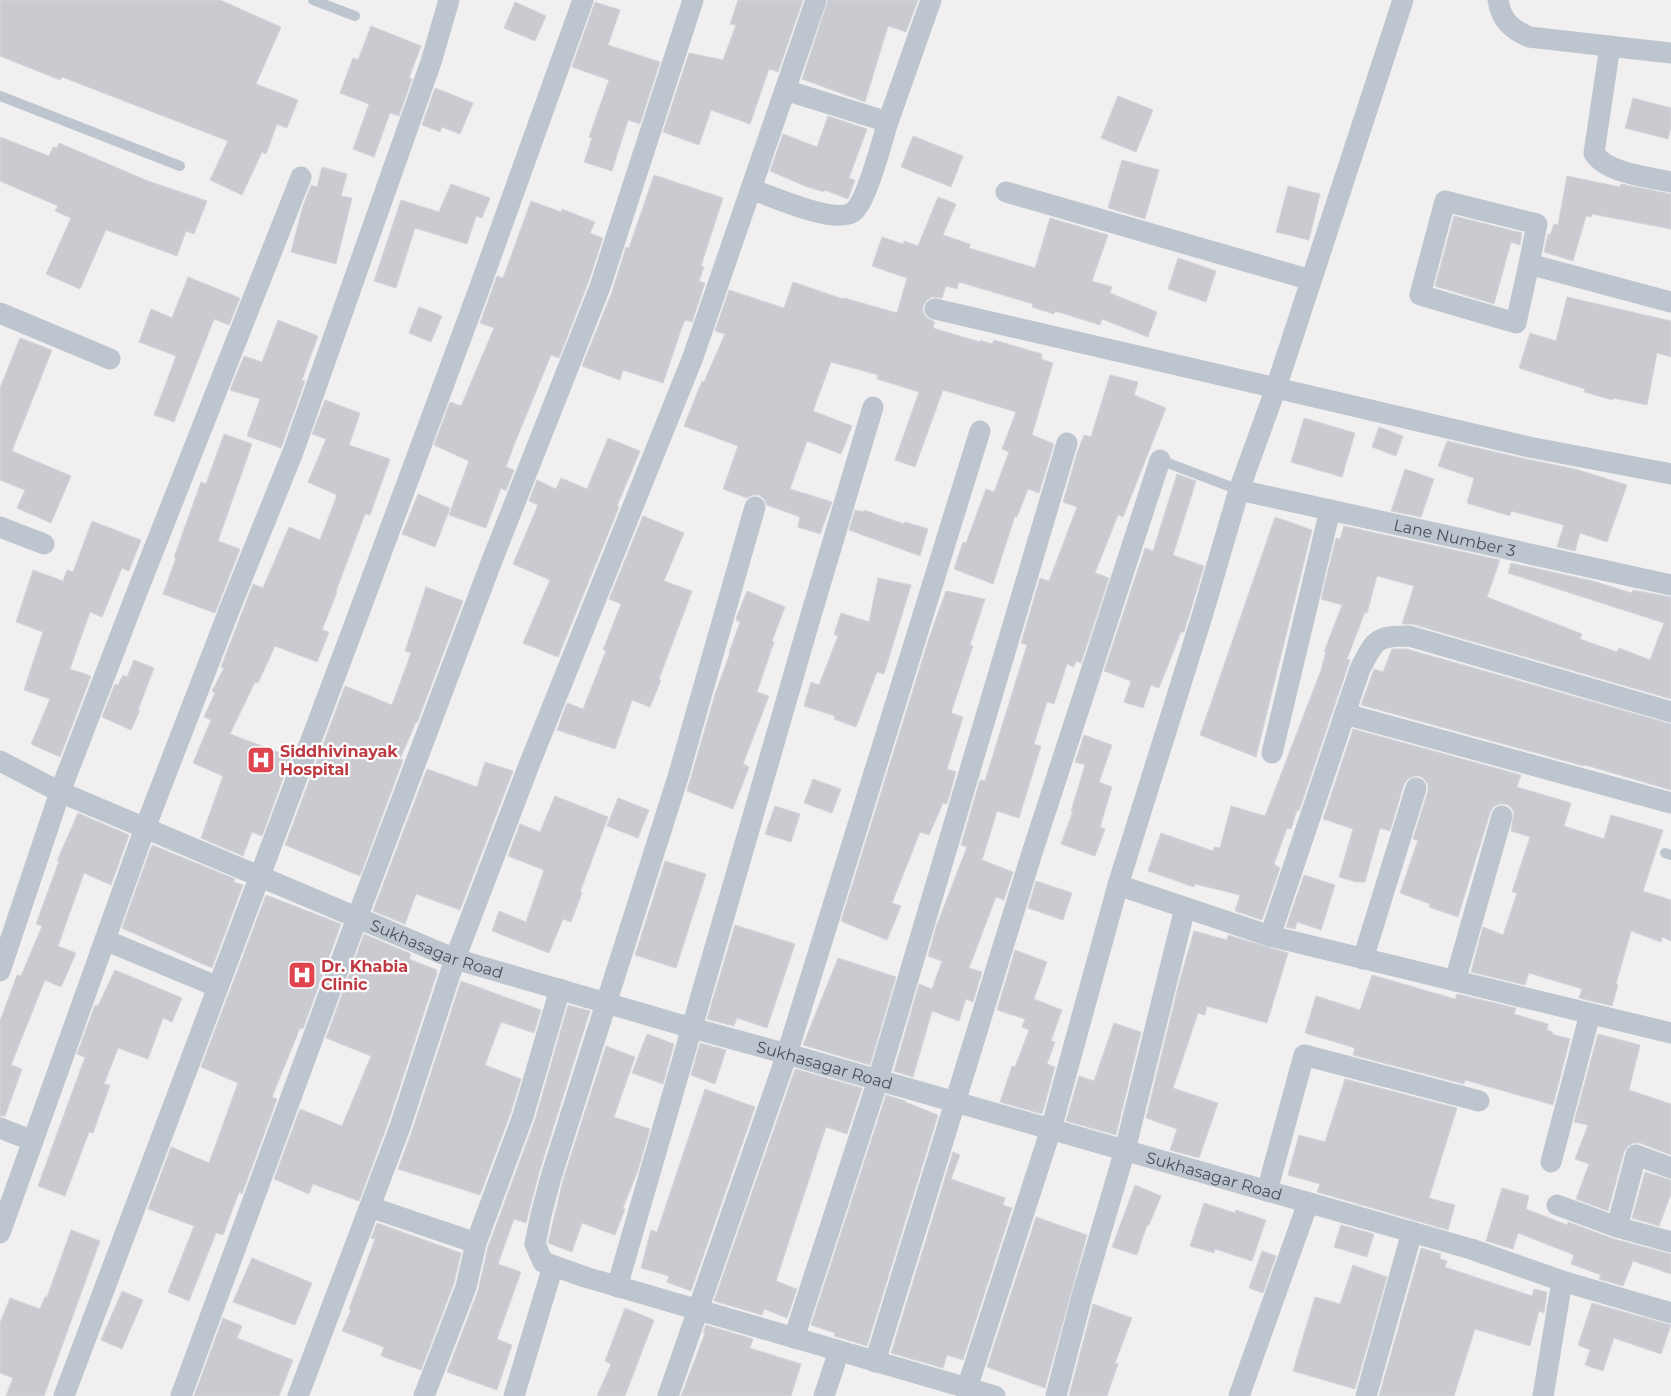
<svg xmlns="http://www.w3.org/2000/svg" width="1671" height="1396" font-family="Montserrat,sans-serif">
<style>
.building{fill:#c9cbd1;stroke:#d3d5da}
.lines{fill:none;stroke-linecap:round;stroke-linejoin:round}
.lane{stroke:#bdc5ce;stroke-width:10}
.street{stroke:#bdc5ce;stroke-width:21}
.labels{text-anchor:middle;stroke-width:4.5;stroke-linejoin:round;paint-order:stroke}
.street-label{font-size:16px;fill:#47515c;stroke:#fff}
.health-label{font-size:16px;font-weight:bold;fill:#be3a42;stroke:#fff;text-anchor:start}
</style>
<rect width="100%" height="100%" fill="#f1efef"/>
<path class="building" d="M0,0H220L281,27L256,84L298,100L287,128L277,124L266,154L262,152L242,195L210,180L228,141L62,77L60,80L0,56Z
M738,0H803L778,72L769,69L750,124L711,110L699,145L663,132L689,53L723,60L736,25L730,24Z
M828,0H918L906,32L888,26L865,102L802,79Z
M515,2L546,16L535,41L504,28Z
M595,2L620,10L608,45L660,62L640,124L628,120L612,171L584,162L592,138L589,137L609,80L572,67Z
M371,26L421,46L409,78L412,79L399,116L390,113L374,157L353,149L369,104L340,93L353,58L358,60Z
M435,88L473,103L460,134L442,127L440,132L422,125Z
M1118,96L1153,110L1136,152L1101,138Z
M1633,98L1671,108V126L1668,139L1625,128Z
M828,116L867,129L849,178L855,180L848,199L825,190L824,192L805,186L770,171L783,134L817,147Z
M913,136L963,156L951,187L901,167Z
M0,137L49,156L53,147L57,148L59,143L148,181L207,201L194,234L186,231L177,256L106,230L80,289L46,274L71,218L55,211L58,206L0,181Z
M1122,160L1159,170L1145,219L1108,208Z
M322,167L347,174L341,196L352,198L336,264L291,252L302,209L311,185L317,187Z
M654,175L723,198L701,266L704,267L699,281L705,283L692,322L686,320L683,324L663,383L623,370L620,380L582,366L612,292L626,247L629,248Z
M1567,176L1620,187L1621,184L1671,194V229L1592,214L1591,217L1586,216L1573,261L1544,252L1548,234L1550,235L1554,224L1558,225Z
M451,184L490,198L482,218L476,216L467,244L415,228L396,288L374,281L401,200L439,212Z
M1288,186L1320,194L1309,240L1276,232Z
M938,197L956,204L943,235L970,244L969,248L1035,268L1050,218L1108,235L1092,281L1112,287L1110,293L1157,312L1148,337L1102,319L1100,325L1055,311L1054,314L1032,307L1033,304L959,282L957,289L946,286L942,298L932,297L926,301L923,307V312L927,318L935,322L933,328L980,342V340L992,344L994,340L1042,354L1041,359L1053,363L1032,435L1054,444L1039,493L1028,489L1017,517L1015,516L993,584L954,569L963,542L966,543L986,489L994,492L1009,452L1002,449L1016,412L943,390L915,467L895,460L919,392L877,379L878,375L831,362L813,411L852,426L841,454L807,441L790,489L832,502L820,534L798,527L800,517L767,505L764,499L759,495H752L747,498L723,489L738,446L684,426L702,381L704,382L725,334L715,331L729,290L784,308L793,282L843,299L844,298L897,313L907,278L872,266L882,237L903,244L904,241L918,246Z
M531,201L561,212L562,209L595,222L590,233L603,238L588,283L559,358L551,355L516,440L506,467L514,470L506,491L501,488L486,528L449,515L469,461L434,445L450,402L461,406L494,328L480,323L497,276L503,278Z
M1454,216L1522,233L1520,245L1511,242L1494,304L1435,286Z
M1178,258L1216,271L1206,302L1168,289Z
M188,277L240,298L229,325L214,319L174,422L154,415L176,356L139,342L151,309L172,318Z
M1567,297L1671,321V357L1657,353L1647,405L1613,398V400L1584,392L1585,389L1519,368L1530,333L1556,341Z
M419,307L442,316L431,342L409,333Z
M278,320L318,336L302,380L305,381L281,448L247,436L260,399L230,390L244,356L262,362Z
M20,338L52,350L12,451L71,476L51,523L17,508L25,490L0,480V388Z
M1110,375L1138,382L1134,395L1166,408L1123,517L1118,515L1095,573L1109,578L1081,663L1076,661L1074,667L1067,664L1054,704L1047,702L1034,744L1041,746L1019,818L997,811L982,860L1013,872L1004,900L996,897L969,968L982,972L973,1002L966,999L959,1021L932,1011L913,1077L894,1071L919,984L932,989L942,961L928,956L936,927L967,847L961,845L980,780L985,781L1027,645L1021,643L1040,578L1049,581L1077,507L1063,502L1077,453L1084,435L1091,437Z
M325,400L360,413L349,445L390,459L370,515L365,514L336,591L337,592L322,630L329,632L317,662L275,646L258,683L255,682L230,734L291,757L262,836L252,832L243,856L201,838L223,776L193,763L211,720L204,717L215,693L212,691L224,668L221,667L253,584L263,588L289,527L320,540L337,495L308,482L326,439L312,434Z
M1304,418L1355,433L1342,477L1291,462Z
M1379,427L1403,436L1396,456L1372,447Z
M224,434L252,444L218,541L240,549L215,613L163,594L176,558L174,557L201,482L206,484Z
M608,438L640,451L617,506L619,507L558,657L523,643L550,580L513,564L538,505L529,501L537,480L556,489L561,478L587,489Z
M1447,441L1526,459L1575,469L1627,485L1607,542L1580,533L1575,551L1557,547L1564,525L1511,511L1510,516L1467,503L1474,478L1438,466Z
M1405,469L1434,479L1421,517L1391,511Z
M1177,474L1196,481L1173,555L1204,566L1184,632H1181L1159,688L1151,685L1143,708L1124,702L1131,681L1104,671L1145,548L1153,551Z
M418,494L450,508L435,547L402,534Z
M855,510L864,512V510L904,524L905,522L928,529L920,556L849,530Z
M643,516L684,533L664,581L692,591L659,679L661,680L650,707L632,700L615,749L557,730L567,703L583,709L606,651L603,650L621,604L609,599Z
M1275,517L1312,530L1256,757L1200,735Z
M92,521L141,540L129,571L122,568L102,617L90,612L70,669L91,676L60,757L31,744L50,699L24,690L43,632L16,622L33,570L63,581L67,570L73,572Z
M1344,526L1500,560L1487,597L1582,634L1580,639L1617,652L1619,648L1650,660L1664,623L1508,573L1511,563L1593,581L1632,593L1633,590L1671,597V699L1412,624H1402L1414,586L1377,576L1367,613L1365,612L1347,659L1350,660L1299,811L1297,810L1291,829L1287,828L1274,864L1280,868L1262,920L1235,911L1240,895L1195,884L1194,887L1148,871L1161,833L1213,851L1214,847L1220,848L1231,806L1265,816L1321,670L1326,652H1324L1342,605L1321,599L1336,538L1340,539Z
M878,578L911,585L884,674L877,672L856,727L834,719L835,716L804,706L811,682L819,685L838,636L834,634L841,613L869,622Z
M426,587L463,601L417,723L416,722L400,759L403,760L360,876L285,845L345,686L392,705L411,653L405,651Z
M747,591L785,607L772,641L774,642L757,692L769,696L743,764L749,767L733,809L687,791L715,694L730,653H729L740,622L736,620L737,616Z
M946,591L985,599L970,645L973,646L951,713L963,717L947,769L956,772L947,804L943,803L929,835L920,832L892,903L901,906L887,940L841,921L930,635Z
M1392,649H1407L1671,724V790L1585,765L1584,766L1361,705L1374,669L1383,672Z
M134,660L154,668L138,710H140L131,730L102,717L115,684L118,685L123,675L127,677Z
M1353,729L1521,775L1517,787L1571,803L1564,826L1604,839L1611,815L1663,830L1643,891L1671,900V941L1662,937L1661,942L1631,931L1616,984L1618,985L1612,1006L1579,998L1582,989L1529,973L1525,985L1471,972L1483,927L1503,935L1517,893L1512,892L1530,837L1511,831L1514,813L1511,807L1506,804H1499L1493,807L1490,813L1458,917L1429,907L1430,904L1400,893L1418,840L1413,839L1428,791V785L1425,780L1420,776H1414L1408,779L1404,784L1390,831L1380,828L1365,882H1356L1339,877L1353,829L1323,819Z
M1084,735L1112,745L1099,782L1112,787L1100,827L1105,829L1095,856L1061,844L1073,811H1071L1085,765L1075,762Z
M485,762L513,771L460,910L416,894L405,924L373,911L427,769L477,787Z
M813,779L841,789L832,813L804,803Z
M555,796L608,817L580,892L582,893L571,922L563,919L549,953L492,931L499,911L526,922L544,870L508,856L520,824L540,832Z
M618,798L649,810L638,838L607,826Z
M775,806L800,814L791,842L765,834Z
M78,813L129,835L111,885L84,873L58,946L76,953L61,987L45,980L11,1065L22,1069L5,1116H0V1021L17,975L21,976L42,926L36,924L59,861H57Z
M152,845L235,879L234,882L243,885L212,968L122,928Z
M665,861L706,874L676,968L635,955Z
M1304,875L1335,885L1321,930L1297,922L1295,929L1286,927Z
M1036,881L1072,893L1063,920L1028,908Z
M266,895L341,924L303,1029L300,1028L272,1097L277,1099L242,1194L239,1192L223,1235L216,1233L189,1301L168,1292L194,1226L148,1209L171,1147L209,1163L238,1083L201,1067Z
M735,925L795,944L767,1028L737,1018L734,1026L707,1019Z
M1194,931L1227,940L1228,935L1288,953L1267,1023L1207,1006L1205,1015L1198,1013L1173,1088L1218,1103L1199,1158L1170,1150L1177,1129L1146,1118L1180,979Z
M364,934L411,954L409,959L437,970L436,972L437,973L388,1123L359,1201L313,1184L309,1194L274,1179L300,1109L342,1126L371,1056L326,1038Z
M1015,950L1047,962L1034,999L1062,1010L1051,1041L1055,1042L1047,1064L1055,1067L1042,1114L1000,1102L1012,1066L1015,1067L1029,1030L1022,1027L1025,1019L997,1010Z
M838,958L896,977L870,1065L803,1045Z
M115,970L182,998L172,1022L163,1018L148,1059L118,1048L104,1084L110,1085L93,1133L89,1132L65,1196L38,1186L85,1057L77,1054L95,1005L98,1006Z
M1372,975L1455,999L1457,994L1516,1008L1514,1014L1548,1024L1547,1030L1553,1032L1552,1034L1570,1039L1553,1105L1465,1080L1464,1084L1353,1055L1355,1048L1305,1033L1316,996L1360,1010Z
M461,981L541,1010L534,1033L501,1022L485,1065L521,1079L511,1112L480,1195L398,1169L412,1131Z
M568,1005L590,1011L539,1173L526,1223L514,1219L498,1264L521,1272L497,1339L512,1345L497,1390L447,1372L478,1291L488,1247L535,1120Z
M1114,1023L1141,1032L1116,1135L1066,1121L1079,1076L1094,1081Z
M647,1034L674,1044L663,1084L632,1073Z
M1598,1034L1640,1045L1629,1090L1671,1104V1155L1640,1143H1634L1628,1146L1624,1152L1608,1211L1576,1199L1589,1164L1575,1159L1588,1125L1574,1122Z
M700,1043L726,1050L715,1084L691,1075Z
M606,1046L635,1057L614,1117L650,1129L638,1170L623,1208L625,1209L615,1235L582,1223L572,1252L548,1243L563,1180Z
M795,1069L862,1088L847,1134L826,1127L776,1281L797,1289L787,1318L764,1309L762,1315L714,1301Z
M1345,1079L1457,1108L1429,1198L1455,1205L1448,1230L1317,1192L1320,1184L1288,1175L1299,1135L1325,1142Z
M705,1089L755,1107L691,1291L667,1282L669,1276L641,1268L651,1230L657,1232Z
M886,1095L906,1101L905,1102L938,1115L867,1346L834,1336L835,1333L811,1325Z
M953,1152L960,1155L951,1179L1005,1198L1003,1205L1012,1208L963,1360L947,1355L943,1368L891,1353Z
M1645,1172L1671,1180V1194L1659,1226L1632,1218Z
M1135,1185L1161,1196L1149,1225H1147L1137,1255L1112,1247Z
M1502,1188L1529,1196L1526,1209L1567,1225L1568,1222L1614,1239L1671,1254V1274L1633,1261L1623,1286L1599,1279L1601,1275L1571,1264L1574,1255L1518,1233L1513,1249L1486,1241Z
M1204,1203L1235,1213L1236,1210L1266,1220L1252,1261L1215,1249L1214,1253L1190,1246Z
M1036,1217L1087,1235L1045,1388L987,1367Z
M377,1223L461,1253L454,1283L421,1370L381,1356L384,1347L342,1331L351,1310L349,1309L375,1239L371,1238Z
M1341,1225L1374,1234L1367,1257L1334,1247Z
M71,1230L100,1241L44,1396H6L13,1378L0,1373V1323L10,1298L40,1309L45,1297H47Z
M1421,1248L1441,1254L1440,1259L1447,1261L1445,1267L1532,1296L1534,1289L1547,1292L1544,1313L1539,1311L1530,1346L1475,1329L1454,1396H1379Z
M1262,1251L1276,1256L1263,1293L1249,1288Z
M252,1258L312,1283L295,1325L233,1302Z
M1353,1265L1387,1277L1355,1389L1293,1371L1315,1297L1340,1304Z
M122,1291L143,1300L122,1349L101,1340Z
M1592,1303L1671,1325L1661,1354L1614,1338L1603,1371L1585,1365L1590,1350L1578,1345Z
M1093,1304L1132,1318L1115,1363L1118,1364L1107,1396H1069Z
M625,1308L654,1320L625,1396H597L611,1364L605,1361Z
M223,1318L242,1326L237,1338L293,1360L279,1396H194Z
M706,1325L753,1339L750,1348L801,1364L791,1396H681L705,1333L703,1332Z"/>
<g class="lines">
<path class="lane" d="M313,0L355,16
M0,96L180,166
M1160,460L1239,490
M1665,853L1671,855"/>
<g class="street">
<path d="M1403,0L1276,388L1529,447L1671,474"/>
<path d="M1498,0C1501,20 1511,29 1529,37L1671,53"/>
<path d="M1610,46L1594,153C1606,173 1648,177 1671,182"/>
<path d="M785,90L888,122L931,0"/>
<path d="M751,189C771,196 835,225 853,212C867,202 882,140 888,122"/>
<path d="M1006,192L1311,280"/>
<path d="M1529,264L1537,224L1445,201L1420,295L1516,323L1529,264L1671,302"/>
<path d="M935,309L1276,388L1239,490L1203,613L1118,885L1051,1129L967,1388"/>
<path d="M0,313L110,359"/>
<path id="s1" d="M1239,490L1671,585"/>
<path d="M755,507L678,777L551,1177L541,1215L535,1244L543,1262L585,1277L995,1396"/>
<path d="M0,527L44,544"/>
<path d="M1345,714L1671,803"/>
<path d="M1272,753L1330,510"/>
<path id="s2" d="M0,761L60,792L455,959L692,1028L787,1054L1471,1249L1562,1281L1671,1313"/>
<path d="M1118,885L1270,936L1671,1033"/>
<path d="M1270,936L1360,669C1375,640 1375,636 1409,636L1671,712"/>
<path d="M105,940L218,987"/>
<path d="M1363,959L1416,788"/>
<path d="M0,971L60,792L137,592L301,177"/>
<path d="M1455,981L1502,816"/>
<path d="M0,1128L33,1141"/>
<path d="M1551,1162L1590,1014"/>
<path d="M1267,1191L1304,1055L1479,1101"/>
<path d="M1557,1205L1617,1227L1636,1155L1671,1168"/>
<path d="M370,1207L476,1243L466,1287L424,1396"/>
<path d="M1617,1227L1671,1242"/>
<path d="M0,1233L145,828L230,608L293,452L431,62L449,0"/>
<path d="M476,1243L523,1116L560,989"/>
<path d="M617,1287L811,615L873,407"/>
<path d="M794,1338L878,1080L1067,443"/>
<path d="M875,1362L1031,856L1160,460"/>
<path d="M64,1396L354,626L478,292L583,0"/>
<path d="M181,1396L357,918L491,563L600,287L693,0"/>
<path d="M298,1396L400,1127L455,959L529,765L693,357L816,0"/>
<path d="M514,1396L553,1266"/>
<path d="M668,1396L787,1054L980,431"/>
<path d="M824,1396L839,1351"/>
<path d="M1056,1396L1082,1296L1125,1150L1185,908"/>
<path d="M1239,1396L1308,1203"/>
<path d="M1366,1396L1412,1232"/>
<path d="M1543,1396L1562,1281"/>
</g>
</g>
<defs>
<symbol id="hospital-square" viewBox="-11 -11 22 22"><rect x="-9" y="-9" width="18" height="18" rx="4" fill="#e0444e" stroke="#fff"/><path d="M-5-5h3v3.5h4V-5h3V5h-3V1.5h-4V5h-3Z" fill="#fff"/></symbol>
</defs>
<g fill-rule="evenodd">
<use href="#hospital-square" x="245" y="744" width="32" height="32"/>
<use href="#hospital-square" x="286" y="959" width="32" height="32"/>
</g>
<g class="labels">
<g class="street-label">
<text dy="6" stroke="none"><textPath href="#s1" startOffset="221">Lane Number 3</textPath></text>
<text dy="6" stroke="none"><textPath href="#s2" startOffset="476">Sukhasagar Road</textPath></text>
<text dy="6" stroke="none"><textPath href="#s2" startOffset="881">Sukhasagar Road</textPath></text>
<text dy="6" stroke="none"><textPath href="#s2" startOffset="1286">Sukhasagar Road</textPath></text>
</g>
<g class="health-label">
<text x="280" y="757">Siddhivinayak<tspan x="280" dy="18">Hospital</tspan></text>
<text x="321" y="972">Dr. Khabia<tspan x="321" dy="18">Clinic</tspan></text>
</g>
</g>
</svg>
